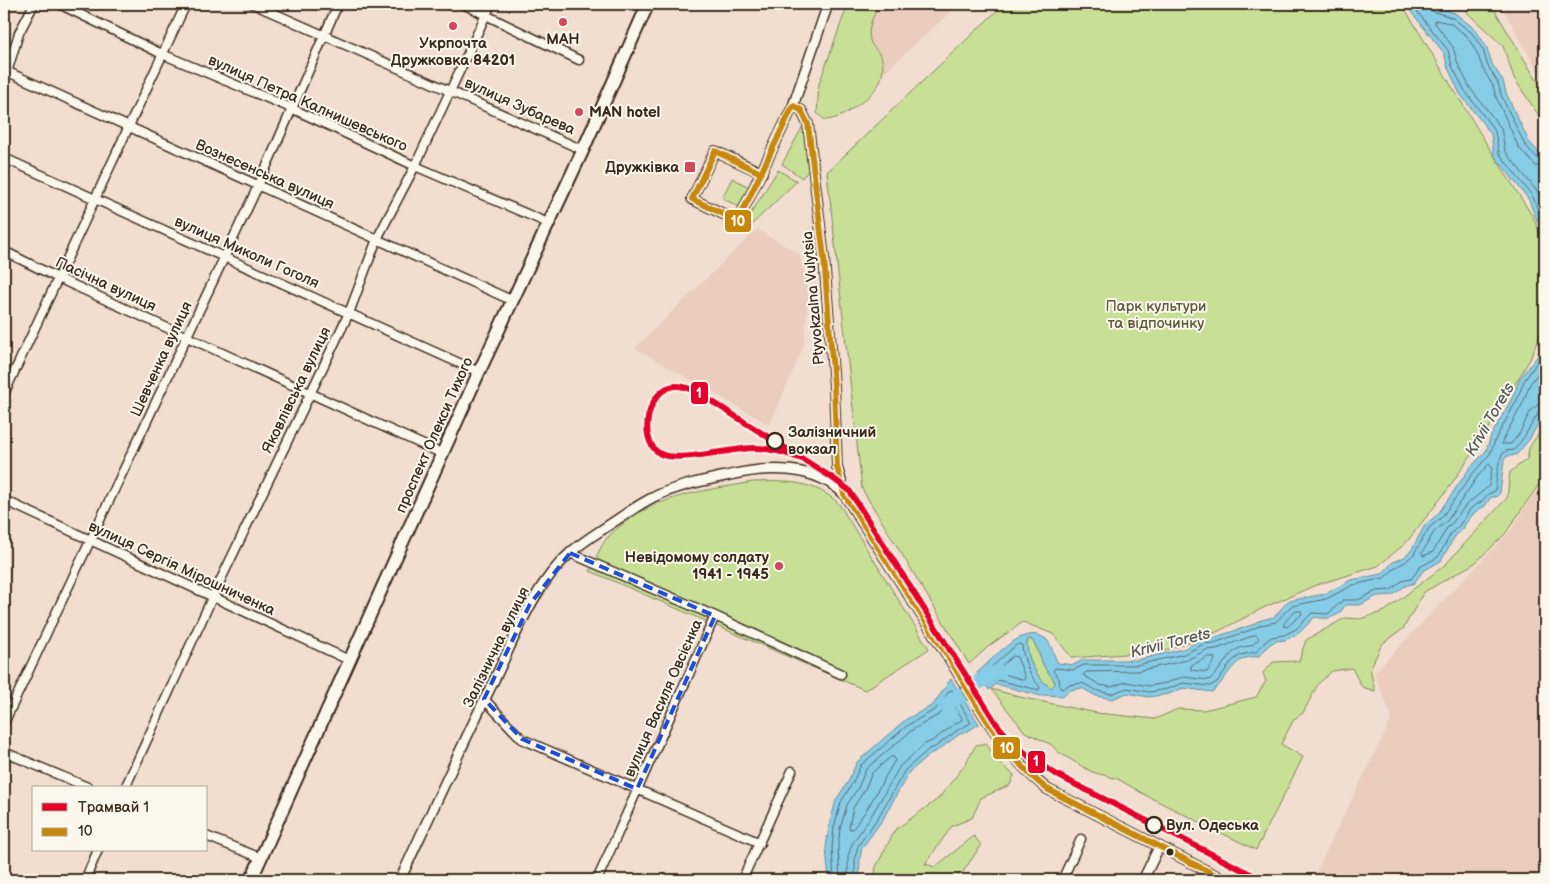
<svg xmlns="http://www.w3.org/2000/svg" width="1549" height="884" font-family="'Balsamiq Sans',sans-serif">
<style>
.built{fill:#eacdbc}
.green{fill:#c8e096;stroke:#82855a}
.water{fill:#86cce7;stroke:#688b97;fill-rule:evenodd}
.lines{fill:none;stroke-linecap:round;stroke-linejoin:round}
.shore{stroke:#596b6e;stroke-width:1}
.river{stroke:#86cce7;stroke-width:15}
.minor-casing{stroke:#3b2a1e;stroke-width:11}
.tertiary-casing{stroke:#3b2a1e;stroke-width:12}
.primary-casing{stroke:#3b2a1e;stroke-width:15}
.minor{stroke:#fbf7ec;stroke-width:8}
.tertiary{stroke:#fbf7ec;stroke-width:9}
.primary{stroke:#fbf7ec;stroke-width:11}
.bus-1-casing{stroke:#fbf7ec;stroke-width:10}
.bus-1{stroke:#c88708;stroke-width:6}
.tram-1-casing{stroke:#fbf7ec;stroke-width:10}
.tram-1{stroke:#e4002b;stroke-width:6}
.marked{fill:none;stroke:#1d4ed8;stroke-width:4;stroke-dasharray:10 6;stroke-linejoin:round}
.poi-dot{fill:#d1495b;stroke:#fbf7ec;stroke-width:2}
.stop-dot{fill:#fbf7ec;stroke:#3b2a1e;stroke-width:2.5}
.bus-dot{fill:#3b2a1e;stroke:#fbf7ec;stroke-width:2}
.labels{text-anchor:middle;stroke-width:4;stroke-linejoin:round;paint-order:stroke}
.poi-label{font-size:15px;font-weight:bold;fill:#3b2a1e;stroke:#fbf7ec}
.street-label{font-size:15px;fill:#3b2a1e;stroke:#fbf7ec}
.park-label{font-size:15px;fill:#5e583c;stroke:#fbf7ec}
.stop-label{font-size:15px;font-weight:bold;fill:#3b2a1e;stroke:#fbf7ec;text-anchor:start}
.water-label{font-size:16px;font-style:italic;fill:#525b5a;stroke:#fbf7ec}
.line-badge{stroke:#fbf7ec;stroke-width:2}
.badge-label{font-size:14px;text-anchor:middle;font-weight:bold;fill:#fff}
</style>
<rect width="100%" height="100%" fill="#f1ded0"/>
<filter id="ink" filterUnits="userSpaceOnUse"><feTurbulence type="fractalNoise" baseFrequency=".02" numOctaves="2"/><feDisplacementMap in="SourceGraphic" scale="10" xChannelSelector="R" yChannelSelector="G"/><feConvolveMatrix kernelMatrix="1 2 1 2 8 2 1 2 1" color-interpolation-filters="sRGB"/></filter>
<g filter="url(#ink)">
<path class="built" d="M852,4H959L840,113Z
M1500,4H1545V84Z
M757,229L799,254L804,271L808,296L804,345L770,425L635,348Z
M1545,475V880H1318L1313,878L1392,718L1374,673L1512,529Z"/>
<path class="green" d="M848,4H881C873,15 866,29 871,43C874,49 881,53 882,59C886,80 875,93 859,104C846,113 840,119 825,120L817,113L819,84Z
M1004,4H1402L1486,143L1533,217L1545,246V323L1530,359L1486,433L1448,489L1406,543L1378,566L1316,585L1263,608L1219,631L1164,651L1072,658L1053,634L1023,622L989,646L969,664L862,489L827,172Z
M1458,4H1491L1545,94V125L1514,78L1503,46Z
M803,126H805L810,169L802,178L782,164Z
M778,170L797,181L745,231L741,229Z
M732,178L749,187L739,207L722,198Z
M1545,424V470L1543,478L1505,534L1475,563L1424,592L1403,629L1382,644L1370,669L1375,691L1362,687L1352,668L1332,671L1318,684L1303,713L1294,719L1281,744L1303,757L1256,850L1147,796L1118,779L1092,772L1058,752L1052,745L1025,732L991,689L1024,698L1097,713L1155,719L1178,709L1204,710L1256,697L1266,681L1263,673L1273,662L1299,661L1306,640L1345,618L1360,619L1385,611L1446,564L1507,498L1510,472L1527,459L1529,448Z
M753,482C785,481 815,480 839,504L929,649L865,690L590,571C595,561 600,546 608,537C650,495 698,492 753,482Z
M1031,639C1038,647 1039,657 1044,666C1048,672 1054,678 1055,684L1051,688C1036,677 1027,660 1027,641Z
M986,743L997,761L1014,775L1010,785L981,798L972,818L952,826L925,864L935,867L974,836L981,845L963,872L953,880H874L876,867L895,830L938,799L964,766L976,745Z"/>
<path class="water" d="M1405,4H1432L1435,7L1455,13L1476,30L1487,48L1492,64L1503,81L1506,93L1529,142L1545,159V234L1537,221L1529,200L1494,155L1491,134L1460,94L1448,68L1444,53Z
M1545,341V411L1529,440L1517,454L1512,456H1507L1504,460L1500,493L1496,497H1491L1485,506L1475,512L1465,524L1463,529L1456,534L1441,561L1423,571L1414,583L1405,586L1393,595L1377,596L1360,605H1345C1339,618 1327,620 1315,617L1299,633L1285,640L1275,641L1269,645L1259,656C1254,657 1247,657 1243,659C1230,665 1224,683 1212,692L1183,688L1169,694L1148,697L1127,693L1112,699L1096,696L1082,688L1070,690L1062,696L1046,695L1041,696L996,684L989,690L977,673C993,659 1023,622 1046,639C1051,643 1054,657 1058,663L1073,665L1083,660H1137L1183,649L1203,639L1213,638L1252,625L1258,621L1274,617L1288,601L1325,594L1351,580L1382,574L1393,562L1403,558L1411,551L1425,525L1438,514L1469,469L1486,451L1491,436L1512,398L1520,378L1537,357ZM1031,639C1039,648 1040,660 1046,670C1050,675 1054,678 1055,684L1051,688C1036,678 1027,659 1027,641Z
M951,679L979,724L968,731L961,733L937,751L932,753L909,772L883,819L862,848L860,858L859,880H829L826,848L829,827L836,800L848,782L857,762L905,720L933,705Z"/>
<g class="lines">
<path class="shore" d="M1411,4L1448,50L1452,66L1465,91L1495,131L1499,153L1533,197L1541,218L1545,225
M1429,4V8L1432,11L1453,18L1472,33L1483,50L1488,66L1498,83L1501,95L1525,145L1540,161L1545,162
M1545,168L1536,166L1519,148L1496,97L1493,86L1483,69L1477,53L1467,36L1450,23L1435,20V23L1453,47L1458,64L1470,88L1501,128L1505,151L1539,194L1545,211
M1545,351L1524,381L1517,400L1496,438L1490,454L1473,473L1442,517L1429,528L1414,554L1405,562L1396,567L1384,578L1353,585L1326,599L1291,606L1276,622L1261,625L1253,629L1214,643L1204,644L1184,654L1137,665H1084L1073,670L1055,668L1053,671L1059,678L1060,688L1062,689L1069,685L1082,683L1098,691L1111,694L1127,688L1149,692L1167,689L1183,683L1210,686L1217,682L1231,662L1240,655L1256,652L1266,641L1272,637L1284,635L1296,629L1312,613L1328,614L1343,600H1358L1376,591L1391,590L1402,581L1411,579L1420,567L1438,557L1452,532L1459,526L1471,508L1481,502L1488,494L1495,491C1497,482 1497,454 1506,451C1509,450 1511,451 1514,450L1524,437L1539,412L1545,409
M1545,364L1530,384L1523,403L1502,441V444H1511C1514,440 1517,437 1519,434C1526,423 1529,404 1545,403
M1490,465L1492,467L1489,486L1466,505L1453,522L1447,528L1433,552L1423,556L1422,553L1434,532L1447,521L1478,476L1488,465Z
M1301,611L1302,614L1287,627L1284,626V623L1294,612Z
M1256,635L1259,638C1251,650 1245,644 1236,650C1225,658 1220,672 1209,680L1183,677L1166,683L1149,686L1126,682L1111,687L1100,685L1083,675L1086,672L1137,671L1165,665L1187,660L1206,650L1216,649Z
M1018,644L1022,645C1023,660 1030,676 1040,687L1039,690L997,680L990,682L985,675L986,672Z
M1013,656L1017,657L1025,677L1024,680L998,672V669Z
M1208,657H1214L1215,660L1207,672L1191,670V666Z
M891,757H894L895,760L867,809L853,829H850L849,827L853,808L864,791L872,773Z
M834,880L832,848L834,827L841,802L852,784L861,765L908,725L936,709L949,691L952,690L971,723L959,729L935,747L929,749L905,770L879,816L858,846L855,858V880
M840,880L838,848L840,829L847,805L858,788L866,769L912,730L940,714L949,702H952L962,718V720L955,724L932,741L925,744L900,766L873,813L852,844L848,857V880"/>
<path class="river" d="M945,706L989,675L999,672"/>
<defs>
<path id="minor" d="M59,4L162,54L291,108L415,166L548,223
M253,4L583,150
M463,4L579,60
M8,72L511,300
M4,82L19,33L34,4
M4,158L479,372
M4,251L58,278L443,454
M4,394L186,4
M4,500L349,660
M570,553L715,616L597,880
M715,616L841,674
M484,699L522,739L760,843
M4,723L258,186L338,4
M4,752L90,788
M125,788L212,598L349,313L377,239L415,166L491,4
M206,836L261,858
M85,880L98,850
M742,880L792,771
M1062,880L1081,839"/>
<path id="tertiary" d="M793,106L828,4
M762,173L715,151L692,199L738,221L793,106L801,110L808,124L824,258L834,386L837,467L844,491
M400,880C432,811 464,741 498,672C518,630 535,585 570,553C581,543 594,535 606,527C623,516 640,503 658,495C681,485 706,480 730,475C768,466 815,465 844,494C878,548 913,601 947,655C977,703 1002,753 1047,789L1225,880
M1143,880L1159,847"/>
<path id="primary" d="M251,880L479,372L583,150L648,4"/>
</defs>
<use href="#minor" class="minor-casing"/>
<use href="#tertiary" class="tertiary-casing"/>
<use href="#primary" class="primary-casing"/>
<use href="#minor" class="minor"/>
<use href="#tertiary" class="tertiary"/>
<use href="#primary" class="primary"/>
<defs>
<path id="bus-1" d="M715,151L761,173L738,221L692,199Z
M761,173L793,106L801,110L808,124L824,258L834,386L837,467L844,494C878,548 913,601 947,655C977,703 1002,754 1047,789L1225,880"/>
</defs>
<use href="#bus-1" class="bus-1-casing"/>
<use href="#bus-1" class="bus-1"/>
<defs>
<path id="tram-1" d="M802,459C786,453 771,448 754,448C732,448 675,464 659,453C637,439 648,388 675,386C683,385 690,389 697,392L831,477L849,490L996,723C1014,746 1034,762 1059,776L1262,880"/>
</defs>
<use href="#tram-1" class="tram-1-casing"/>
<use href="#tram-1" class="tram-1"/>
</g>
</g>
<path class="marked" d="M570,553L715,616L637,789L522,739L484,699L530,604Z"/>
<g class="poi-dot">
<circle cx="563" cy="22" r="5"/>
<circle cx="453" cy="26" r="5"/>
<circle cx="579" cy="112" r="5"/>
<rect x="684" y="161" width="12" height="12" rx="2.5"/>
<circle cx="779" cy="566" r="5"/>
</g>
<g class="stop-dot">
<circle cx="775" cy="441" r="8"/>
<circle cx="1154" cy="825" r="8"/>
</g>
<circle class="bus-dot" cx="1170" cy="852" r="4.5"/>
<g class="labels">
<g class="poi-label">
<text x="563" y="44">МАН</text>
<text x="453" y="48">Укрпочта<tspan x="453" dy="17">Дружковка 84201</tspan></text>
<text x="589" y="117" text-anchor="start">MAN hotel</text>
<text x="679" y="172" text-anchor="end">Дружківка</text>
<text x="769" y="562" text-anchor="end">Невідомому солдату<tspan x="769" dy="17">1941 - 1945</tspan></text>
</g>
<g class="street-label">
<text transform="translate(308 103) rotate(24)" y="5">вулиця Петра Калнишевського</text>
<text transform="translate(520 106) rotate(24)" y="5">вулиця Зубарева</text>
<text transform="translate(265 174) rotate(24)" y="5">Вознесенська вулиця</text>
<text transform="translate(247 252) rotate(24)" y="5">вулиця Миколи Гоголя</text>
<text transform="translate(106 284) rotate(25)" y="5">Пасічна вулиця</text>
<text transform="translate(813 298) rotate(-95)" y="5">Ptyvokzalna Vulytsia</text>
<text transform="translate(161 359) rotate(-65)" y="5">Шевченка вулиця</text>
<text transform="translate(296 390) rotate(-64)" y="5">Яковлівська вулиця</text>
<text transform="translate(434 435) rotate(-66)" y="5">проспект Олекси Тихого</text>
<text transform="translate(182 568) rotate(25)" y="5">вулиця Сергія Мірошниченка</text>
<text transform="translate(496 647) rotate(-64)" y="5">Залізнична вулиця</text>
<text transform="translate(663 698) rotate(-66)" y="5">вулиця Василя Овсієнка</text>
</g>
<g class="park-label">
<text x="1156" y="311">Парк культури<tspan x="1156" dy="17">та відпочинку</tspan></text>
</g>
<g class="stop-label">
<text x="788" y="437">Залізничний<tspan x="788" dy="17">вокзал</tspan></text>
<text x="1166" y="830">Вул. Одеська</text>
</g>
<g class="water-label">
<text transform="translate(1489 419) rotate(-60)" y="6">Krivii Torets</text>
<text transform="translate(1170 642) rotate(-14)" y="6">Krivii Torets</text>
</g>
</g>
<g class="line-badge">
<rect x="724" y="209" width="28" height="24" rx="5" fill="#c88708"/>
<rect x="690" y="381" width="19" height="24" rx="5" fill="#e4002b"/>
<rect x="992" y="736" width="29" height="24" rx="5" fill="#c88708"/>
<rect x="1027" y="750" width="19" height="24" rx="5" fill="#e4002b"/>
</g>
<g class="badge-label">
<text x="738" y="226">10</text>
<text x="699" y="398">1</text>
<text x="1007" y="753">10</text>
<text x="1036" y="766">1</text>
</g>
<rect width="1549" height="884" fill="none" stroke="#fbf7ec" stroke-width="20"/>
<rect x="10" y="10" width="1529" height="864" fill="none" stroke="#3b2a1e" stroke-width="2" filter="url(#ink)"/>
<rect x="32" y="786" width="175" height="65" fill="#fbf7ec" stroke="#aea59a"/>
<rect x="42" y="803" width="25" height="8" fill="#e4002b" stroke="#aea59a"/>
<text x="78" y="812" font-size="15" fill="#3b2a1e">Трамвай 1</text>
<rect x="42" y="828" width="25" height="8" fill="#c88708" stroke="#aea59a"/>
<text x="78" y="836" font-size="15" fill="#3b2a1e">10</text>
</svg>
